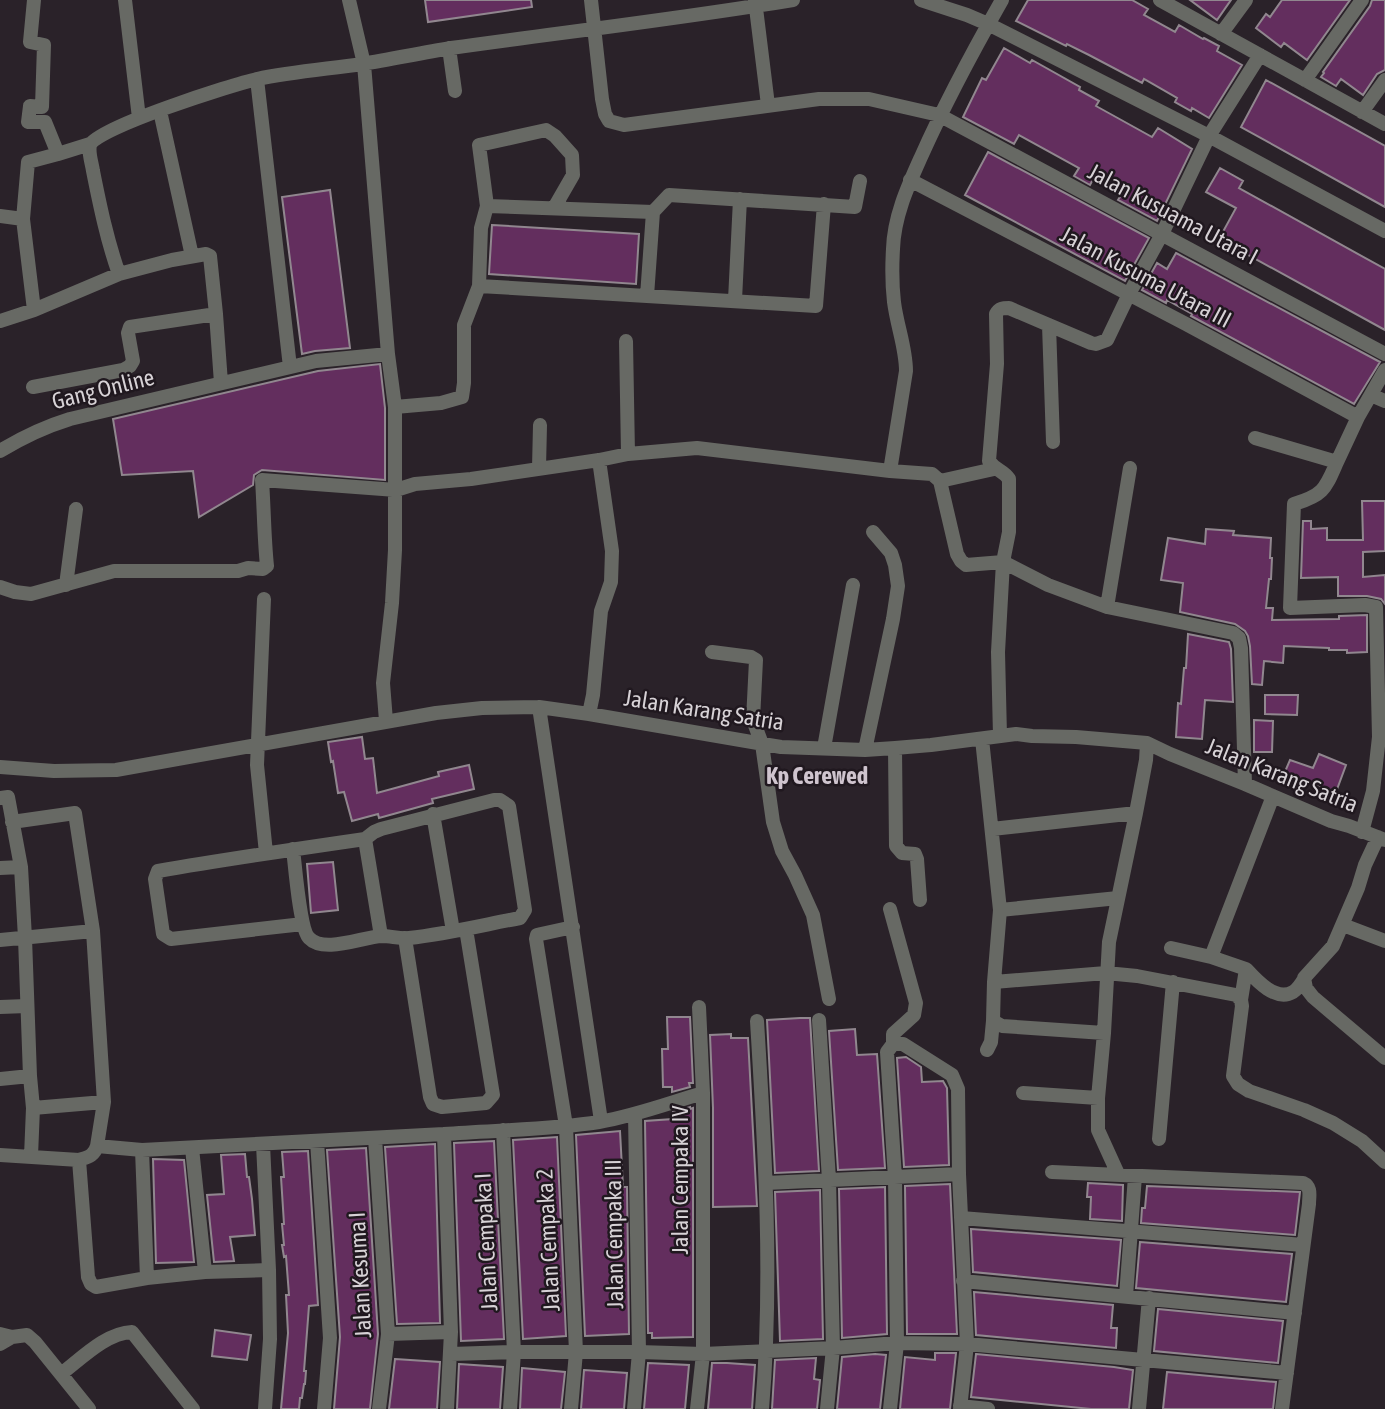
<svg xmlns="http://www.w3.org/2000/svg" width="1385" height="1409" font-family="'Asap Condensed',sans-serif">
<style>
.building{fill:#632e5e;stroke:#91878f;stroke-width:2}
.lines{fill:none;stroke-linecap:round;stroke-linejoin:round}
.minor{stroke:#676964;stroke-width:14}
.labels{text-anchor:middle;stroke-width:5;stroke-linejoin:round;paint-order:stroke}
.street-label{font-size:23px;fill:#d7d2d6;stroke:#20181f}
.neighbourhood-label{font-size:24px;font-weight:bold;fill:#cfc4ce;stroke:#20181f}
</style>
<rect width="100%" height="100%" fill="#2a2229"/>
<path class="building" d="M425,0H531L532,7L428,22Z
M1028,0H1132L1148,9L1144,15L1175,32L1179,25L1203,39L1204,38L1219,46L1217,51L1242,65L1209,118L1192,108L1191,111L1175,102L1177,98L1144,79L1142,83L1089,55L1067,44L1066,46L1016,21Z
M1190,0H1231L1217,20Z
M1282,0H1350L1307,60L1284,43L1281,47L1256,28L1266,14L1270,17Z
M1372,0H1385V70L1377,74L1363,95L1341,79L1336,86L1321,77L1324,73L1323,72L1370,6Z
M1004,48L1030,63L1032,60L1080,87L1079,90L1099,101L1096,106L1152,137L1158,128L1192,149L1157,221L1118,200L1123,192L1095,176L1090,185L1074,176L1079,168L1019,135L1014,144L963,117L982,78L986,80Z
M1266,80L1385,146V207L1241,127Z
M988,152L1149,238L1125,281L965,195Z
M1220,168L1243,181L1239,188L1385,269V330L1219,239L1236,208L1206,192Z
M330,190L350,348L315,351L302,354L282,197Z
M492,225L639,234L636,284L489,274Z
M1176,253L1380,362L1354,404L1191,316L1192,314L1167,300L1166,303L1142,290L1157,263L1167,269Z
M380,364L385,408V480L262,470L254,475L253,485L199,517L193,471L122,475L113,419L318,371Z
M1362,501H1385V551L1363,552V577L1385,575V604L1381,599L1367,596H1338V577L1301,578L1303,521H1311V529L1327,528V540H1363Z
M1206,529L1234,531L1233,535L1271,538L1270,558H1272L1271,579H1269L1266,608H1273L1272,620L1339,619V616L1367,615V652L1347,653V650H1329V648L1284,646L1283,663L1264,661L1262,685L1252,684L1250,646L1248,636L1245,631L1235,624L1180,612L1183,583L1161,580L1168,538L1205,544Z
M1188,634L1229,642L1231,649L1233,702L1205,700L1202,739L1176,737L1178,703L1181,704L1184,668H1186Z
M1265,695H1298L1297,715L1265,714Z
M1254,720L1273,721L1272,752H1254Z
M362,737L365,759L373,758L377,793L439,776L438,772L469,765L474,789L432,799L433,803L379,818L378,814L352,821L344,792L338,793L333,761L331,762L328,742Z
M1319,754L1346,765L1336,792L1301,779L1297,788L1281,781L1290,760L1313,768Z
M333,862L338,910L311,913L307,864Z
M667,1017H690L693,1083H689L690,1087L672,1092V1087H663L662,1049H668Z
M800,1018H810L819,1171L775,1173L767,1020Z
M855,1029L857,1055L877,1054L885,1168L838,1170L829,1031Z
M731,1034V1038H748L757,1206L713,1207V1108L710,1035Z
M906,1057L921,1067L922,1082L943,1081L947,1088L949,1165L904,1167L897,1058Z
M690,1107V1109L693,1108V1337L652,1338V1333H648L645,1121L673,1119V1112Z
M620,1131L623,1187H627L629,1334L585,1336L576,1135Z
M557,1137L566,1336L523,1339L513,1140Z
M494,1141L504,1339L461,1341L454,1143Z
M435,1144L440,1323L397,1324L385,1147Z
M366,1148L378,1334L370,1409H334L340,1337L327,1150Z
M308,1151L318,1305L309,1306L304,1371H306L305,1384H304L302,1398H300L299,1409H281L288,1333L286,1295H289L286,1256L284,1257L282,1245H284L282,1224H284L281,1177H284L282,1152Z
M245,1154L247,1177H249L252,1199L255,1235L230,1237L234,1261L214,1262L207,1195L224,1194L221,1155Z
M153,1159L184,1160L194,1262L156,1263Z
M1088,1183L1123,1185L1122,1221L1090,1219L1091,1197H1087Z
M950,1184L957,1334H907L905,1186Z
M1147,1186L1300,1192L1295,1235L1141,1223L1142,1208H1145Z
M885,1187L887,1334L842,1338L839,1189Z
M820,1190L823,1339L780,1341L775,1192Z
M971,1229L1121,1240L1117,1286L973,1272Z
M1140,1242L1292,1254L1286,1302L1136,1288Z
M974,1292L1113,1305L1111,1328H1117L1116,1348L976,1335Z
M1158,1309L1283,1321L1278,1363L1154,1351Z
M215,1330L251,1335L247,1360L212,1356Z
M935,1353H956L950,1409H900L905,1357L935,1360Z
M875,1354L886,1355L880,1409H837L842,1357Z
M976,1354L1114,1367L1133,1370L1129,1409H1091L971,1397Z
M816,1358L814,1379L820,1380L817,1409H772L775,1360Z
M395,1359L440,1362L437,1409H389Z
M648,1363L689,1365L685,1409H644Z
M712,1363H727L755,1365L752,1409H708Z
M459,1364L503,1367L500,1409H457Z
M522,1368L565,1372L561,1409H520Z
M584,1370L627,1373L624,1409H581Z
M1167,1372L1276,1382L1273,1409H1163Z"/>
<g class="lines">
<path class="minor" d="M34,0L30,42L44,45L42,107L30,106L28,122H45L58,154L90,144
M125,0L139,118
M349,0L364,64L388,354L395,407V550L392,603L383,683L386,721
M591,0L602,99L605,114L609,121L624,125L819,99H869L939,115L1385,354
M755,0L768,105
M921,0L967,15L988,24L1209,136L1385,231
M1160,0L1385,124
M1221,34L1246,0
M449,48L455,91
M257,79L290,367
M1305,80L1362,0
M160,111L192,256
M1362,112L1385,80
M910,180L1186,324L1358,417
M487,206L653,212
M0,216L23,219L28,162L58,154
M23,219L34,310
M119,274C107,240 100,206 93,171C92,163 88,153 90,145C96,128 234,84 257,79C291,72 327,69 362,64C392,59 421,53 451,48C565,32 679,19 793,0
M479,286L816,306L824,204
M647,296L653,212L669,195L855,207L860,181
M735,300L740,199
M0,321L34,310L119,274L172,260L206,254L210,256L216,314L221,383
M1049,325L1053,442
M626,341L628,454
M33,387L123,370L130,366L133,361L128,333L130,327L216,314
M1371,395L1385,401
M395,407L441,403L462,397L464,383V325L479,286L481,228L487,206L479,145L546,130L555,136L572,155L573,175L554,208
M1255,438L1337,462L1358,417L1385,370
M0,451C23,437 44,427 70,419L316,361L388,354
M1337,462C1325,489 1324,495 1294,504L1290,608L1365,605L1376,607L1379,737L1373,791L1362,832
M539,468L540,425
M890,471L906,371C906,348 897,326 894,302C892,285 892,266 893,249C894,216 908,186 921,157C945,103 973,51 1002,0
M940,481L994,469
M66,585L76,509
M0,587L15,592L31,594L114,571H238L248,568L263,569L267,566C264,537 264,509 262,480L396,490L415,484L471,479L599,460L628,454L697,448L890,471L932,474L940,481L957,554L961,561L966,565L1003,562L1048,585L1107,607L1233,633L1239,638L1241,648L1245,784
M264,599L257,765L266,853
M1107,607L1130,468
M712,652L751,657L756,660L753,720L762,744L773,822L782,851L795,875L813,915L829,999
M539,707L601,1121
M589,714L593,695L601,611L611,582L612,551L599,460
M1000,736L998,652L1003,562L1009,532V479C1003,470 996,471 989,461L997,364L996,314C999,308 1003,308 1009,308L1091,343L1096,344L1107,340L1129,294L1162,234L1209,136L1260,55
M982,739L1000,910L994,982L993,1021L1002,1026L1104,1033
M824,748L853,585
M895,748L896,846L902,853L915,854L917,859L920,900
M865,750L893,619L898,586L895,565L891,553L873,532
M0,767L54,771L116,770L436,713L482,708L539,707L589,714L781,747L865,750L895,748L931,745L1016,734L1032,736L1076,737L1147,743L1170,754L1245,784L1331,821L1349,826L1385,840
M0,798L8,797L21,867L25,938L30,1076L33,1108L31,1156
M433,814L453,931
M12,822L75,813L93,931L104,1102L97,1146
M992,829L1136,813
M1378,837L1365,865L1358,888L1333,946L1304,978L1306,988L1313,997L1385,1058
M365,839L381,936
M293,849C295,865 300,930 309,938C324,954 362,937 382,936C391,936 400,939 409,938C446,934 483,925 520,918L525,910L509,806L500,800H494L381,829L374,832L365,839C296,849 227,859 158,871L155,879L163,934L171,939L303,924
M0,868L21,867
M890,909L916,1003L914,1015L893,1034V1044
M1000,910L1118,898
M1343,925L1385,941
M405,938L430,1097L433,1104L442,1107L486,1103L493,1095L466,929
M0,940L93,931
M1171,948L1211,957
M1246,969C1257,981 1276,1002 1293,992C1298,989 1301,984 1304,979
M994,982L1106,973L1137,976L1236,995L1241,1000L1242,1006L1233,1076L1238,1084L1249,1091L1304,1110L1333,1123L1362,1141L1385,1162
M1241,1000L1246,969L1211,957L1273,796
M0,1007L27,1006
M819,1020L829,1180L833,1348L827,1409
M757,1021C765,1150 773,1280 762,1409
M987,1050L991,1042L993,1021
M0,1079L30,1076
M1023,1093L1098,1098
M33,1108L104,1102
M503,1130L514,1352L510,1409
M375,1138L388,1334L379,1409
M1159,1139L1173,982
M317,1141L330,1338L324,1409
M263,1144L269,1270L270,1339L265,1409
M192,1148L205,1272
M142,1150L147,1278
M0,1155L79,1160C88,1157 94,1156 97,1146L142,1150L444,1134
M79,1160L88,1277L91,1284L96,1287L147,1278L205,1272L269,1270
M1052,1172L1303,1183C1312,1187 1309,1196 1309,1204L1282,1409
M1118,1174L1098,1130V1098L1104,1033L1109,942L1136,813L1146,760L1147,743
M766,1183L959,1174
M961,1218L1303,1245
M963,1281L1295,1313
M1126,1296L1135,1176
M0,1334L12,1337L0,1344
M388,1334L451,1332
M12,1337L27,1335L35,1342L89,1409
M451,1354L514,1352H639L703,1354L833,1348L897,1343L967,1344L1287,1373
M61,1374C82,1358 106,1333 132,1332L193,1409
M960,1406L988,1409
M447,1409L451,1332L444,1134C496,1130 548,1130 599,1122C635,1116 669,1103 703,1093
M571,1409L576,1352L566,1126L536,939L537,935L541,934L573,927
M634,1409L639,1352L635,1114
M697,1409L703,1354V1093L699,1007
M890,1409L897,1343L895,1178L887,1052L893,1044H903L952,1075L958,1089L959,1174L967,1344L960,1409
M1139,1409L1149,1298"/>
</g>
<g class="labels">
<g class="street-label">
<text transform="translate(1173 214) rotate(28)" y="8">Jalan Kusuama Utara I</text>
<text transform="translate(1146 277) rotate(28)" y="8">Jalan Kusuma Utara III</text>
<text transform="translate(103 389) rotate(-14)" y="8">Gang Online</text>
<text transform="translate(704 710) rotate(9)" y="8">Jalan Karang Satria</text>
<text transform="translate(1282 775) rotate(22)" y="8">Jalan Karang Satria</text>
<text transform="translate(680 1180) rotate(-90)" y="8">Jalan Cempaka IV</text>
<text transform="translate(614 1234) rotate(-91)" y="8">Jalan Cempaka III</text>
<text transform="translate(548 1240) rotate(-93)" y="8">Jalan Cempaka 2</text>
<text transform="translate(486 1242) rotate(-93)" y="8">Jalan Cempaka I</text>
<text transform="translate(360 1275) rotate(-93)" y="8">Jalan Kesuma I</text>
</g>
<g class="neighbourhood-label">
<text x="817" y="784">Kp Cerewed</text>
</g>
</g>
</svg>
